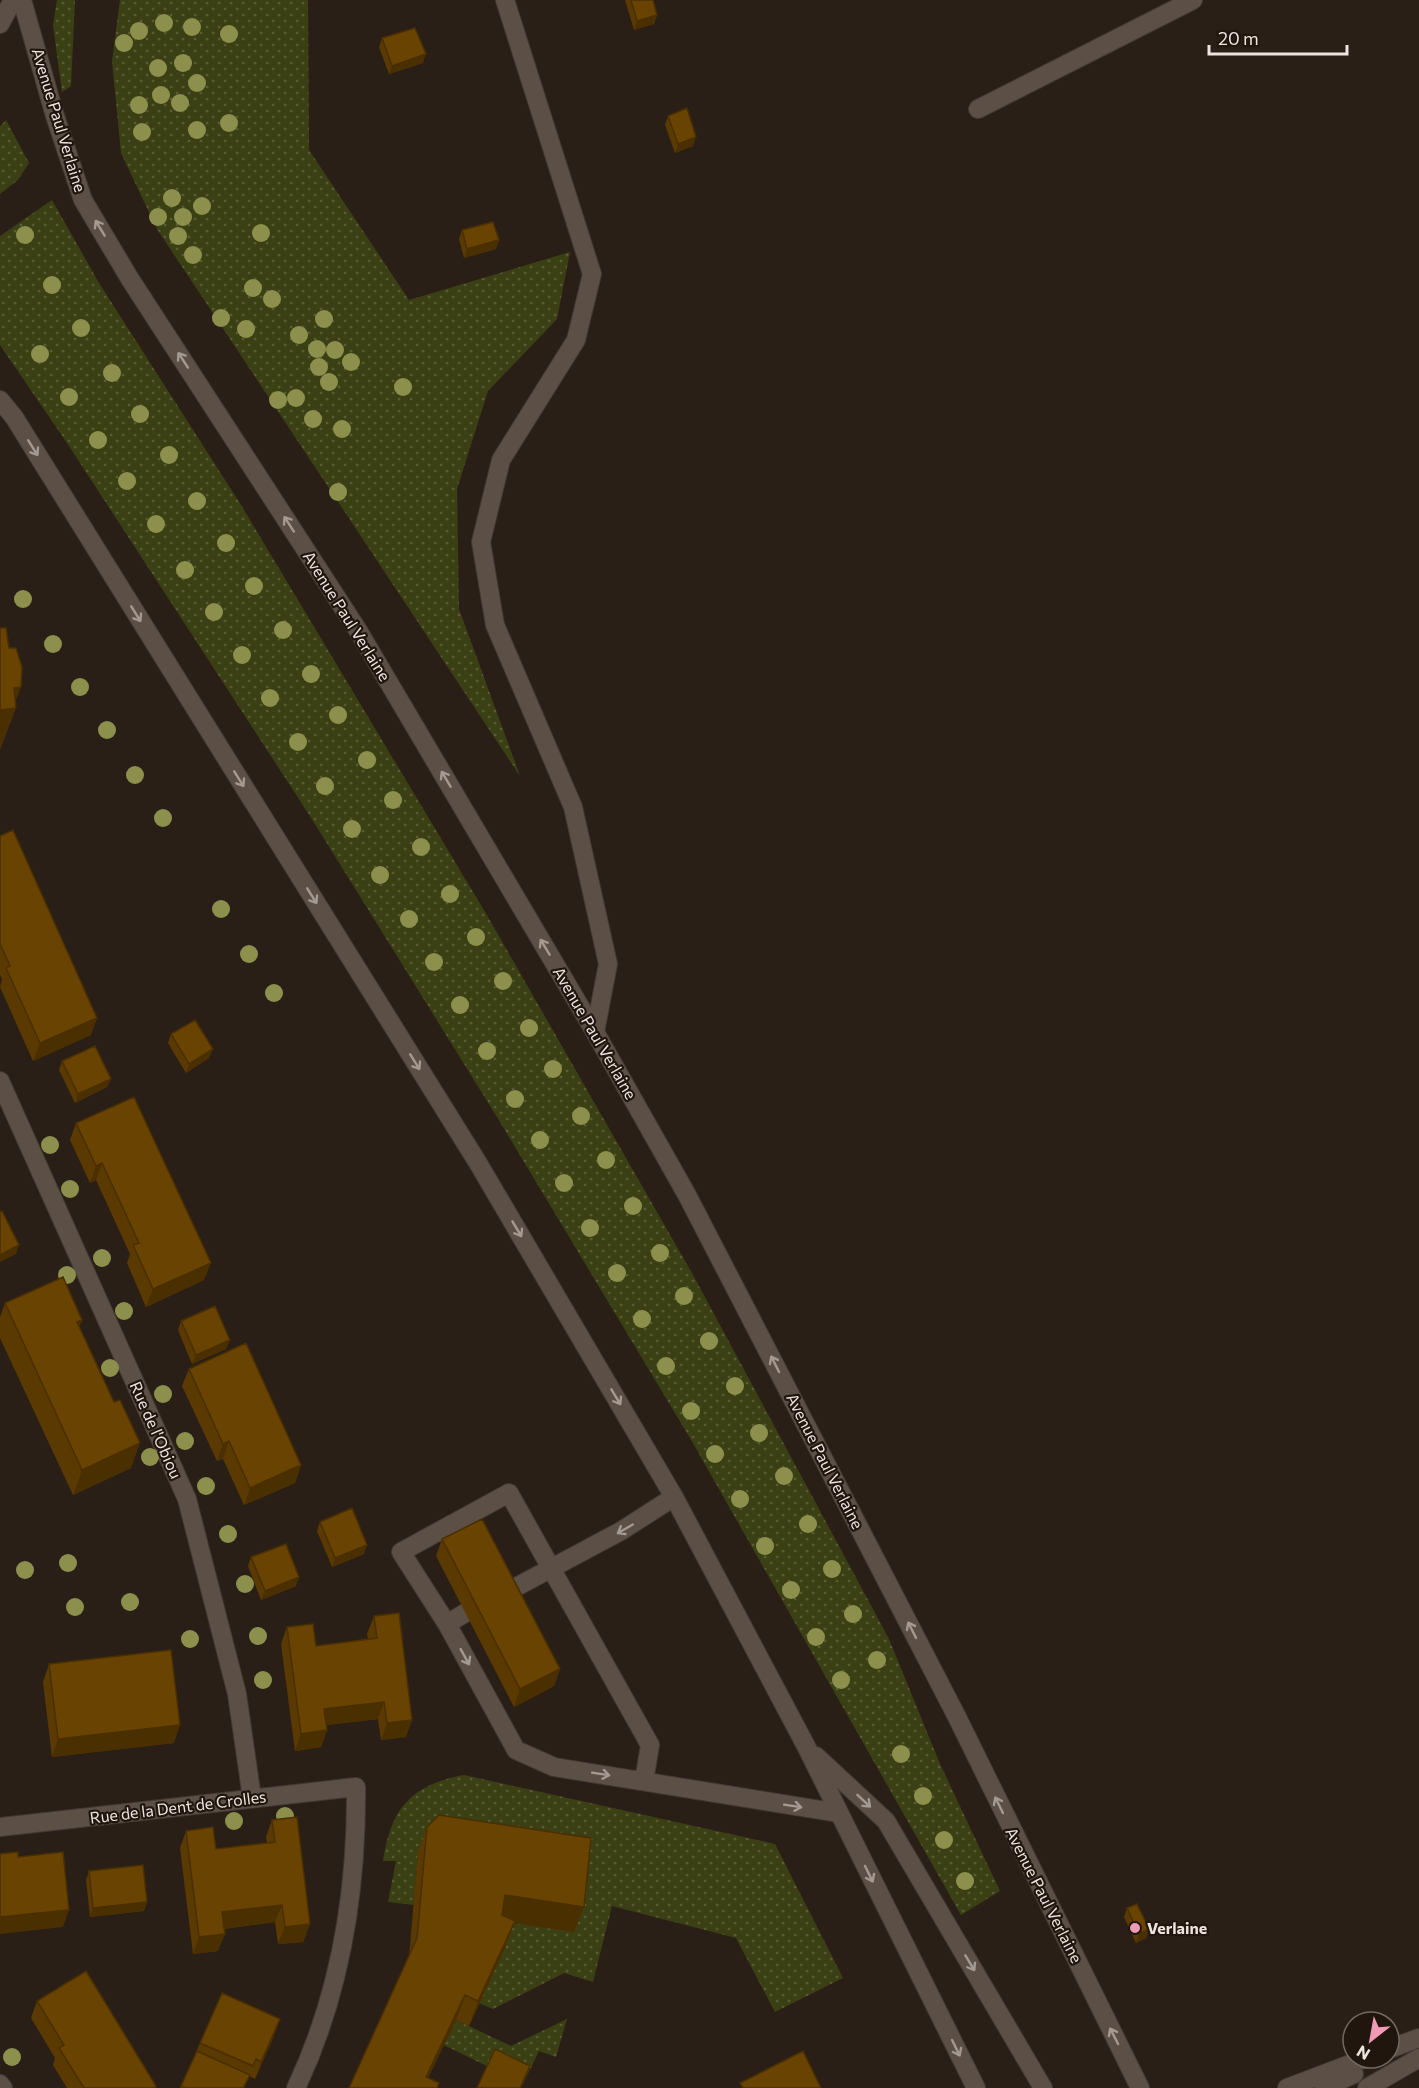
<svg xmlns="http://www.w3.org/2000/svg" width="1419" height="2088" font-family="Commissioner,sans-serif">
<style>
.grass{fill:url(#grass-dots)}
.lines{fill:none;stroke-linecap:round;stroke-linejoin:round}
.lane-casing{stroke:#433934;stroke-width:20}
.street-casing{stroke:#433934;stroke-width:20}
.secondary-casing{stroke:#433934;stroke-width:20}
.lane{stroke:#5c4f46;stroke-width:18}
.street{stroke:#5c4f46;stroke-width:18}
.secondary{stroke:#5c4f46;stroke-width:18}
.tree{fill:#8d904d}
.wall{fill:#5a3a01}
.shaded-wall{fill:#4a2f01}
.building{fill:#694301;stroke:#4a2f01;stroke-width:1.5}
.oneway{stroke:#a49a92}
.poi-dot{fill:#f09ab6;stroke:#21160e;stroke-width:2}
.labels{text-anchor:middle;stroke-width:4.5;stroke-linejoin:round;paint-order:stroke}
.street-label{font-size:16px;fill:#ede4df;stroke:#21160e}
.poi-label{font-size:16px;font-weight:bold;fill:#ede4df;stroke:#21160e;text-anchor:start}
</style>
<defs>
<pattern id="grass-dots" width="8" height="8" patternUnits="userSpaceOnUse" patternTransform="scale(1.5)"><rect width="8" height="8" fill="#3b4014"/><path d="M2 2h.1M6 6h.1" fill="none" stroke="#585b36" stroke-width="1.8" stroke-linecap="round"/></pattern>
</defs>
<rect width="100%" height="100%" fill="#2a1f17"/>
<path class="grass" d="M57,0H75L71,86L62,92L53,25Z
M120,0H308L309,150L409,300L570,252L557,319L488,391L457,489L459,609L520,776L157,229L121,153L112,61Z
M6,120L29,163L18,180L0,194V126Z
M52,200L99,283L241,505L488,917L693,1275L889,1639L940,1764L1000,1891L961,1915L690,1438L497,1117L310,816L67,443L0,345V236Z
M464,1775L775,1844L843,1978L775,2012L736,1938L612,1906L593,1982L564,1973L493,2009L479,2003L430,1841L418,1852L414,1905L388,1902L396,1861H383C391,1808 411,1785 464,1775Z
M567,2019L556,2057L539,2051L523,2084L444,2045L456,2020L511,2046Z"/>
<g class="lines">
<defs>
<path id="lane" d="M505,0L592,274L576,340L501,460L481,542L495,625L573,807L608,964L595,1032
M978,109L1193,0
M505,1593L621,1531L674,1497
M465,1613L447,1624L516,1750L554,1767L839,1813
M447,1624L401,1552L509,1493L650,1745L644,1781"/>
<path id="street" d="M0,1081L187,1499L237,1694L252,1798
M0,1827L356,1787C357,1891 341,1993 296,2088
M0,2084L3,2088"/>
<path id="secondary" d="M22,0L55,116L83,200L130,279L359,632L595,1032L687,1195L956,1715L1140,2088
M0,24L13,0
M0,400L14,417L478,1163L674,1497L806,1746L976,2088
M816,1756L886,1821L1043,2088
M1389,2049L1419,2038
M1287,2088L1366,2058
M1324,2088L1354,2074
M1367,2088L1419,2058"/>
</defs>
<use href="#lane" class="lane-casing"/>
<use href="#street" class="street-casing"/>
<use href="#secondary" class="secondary-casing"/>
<use href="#lane" class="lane"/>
<use href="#street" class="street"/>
<use href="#secondary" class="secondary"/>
</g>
<g class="tree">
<circle cx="164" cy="23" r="9"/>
<circle cx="192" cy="27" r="9"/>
<circle cx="139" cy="31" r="9"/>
<circle cx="229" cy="34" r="9"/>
<circle cx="124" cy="43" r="9"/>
<circle cx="183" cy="63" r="9"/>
<circle cx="158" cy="68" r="9"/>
<circle cx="197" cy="83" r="9"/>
<circle cx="161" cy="95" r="9"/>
<circle cx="180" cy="103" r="9"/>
<circle cx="139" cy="105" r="9"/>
<circle cx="229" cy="123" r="9"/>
<circle cx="197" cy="130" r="9"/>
<circle cx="142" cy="132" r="9"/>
<circle cx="172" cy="198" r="9"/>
<circle cx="202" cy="206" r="9"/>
<circle cx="158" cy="217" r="9"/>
<circle cx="183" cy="217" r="9"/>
<circle cx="261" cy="233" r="9"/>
<circle cx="25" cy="235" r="9"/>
<circle cx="178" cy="236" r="9"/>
<circle cx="193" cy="255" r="9"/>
<circle cx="52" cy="285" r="9"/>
<circle cx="253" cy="288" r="9"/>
<circle cx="272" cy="299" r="9"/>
<circle cx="221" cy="318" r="9"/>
<circle cx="324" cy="319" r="9"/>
<circle cx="81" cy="328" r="9"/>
<circle cx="246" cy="329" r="9"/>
<circle cx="299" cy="335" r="9"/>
<circle cx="317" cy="349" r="9"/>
<circle cx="335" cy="350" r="9"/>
<circle cx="40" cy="354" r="9"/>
<circle cx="351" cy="362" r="9"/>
<circle cx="319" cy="367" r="9"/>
<circle cx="112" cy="373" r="9"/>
<circle cx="329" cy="382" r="9"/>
<circle cx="403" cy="387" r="9"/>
<circle cx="69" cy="397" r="9"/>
<circle cx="296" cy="398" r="9"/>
<circle cx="278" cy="400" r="9"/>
<circle cx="140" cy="414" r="9"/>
<circle cx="313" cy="419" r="9"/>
<circle cx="342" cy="429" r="9"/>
<circle cx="98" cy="440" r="9"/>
<circle cx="169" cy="455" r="9"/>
<circle cx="127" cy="481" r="9"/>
<circle cx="338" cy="492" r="9"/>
<circle cx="197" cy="501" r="9"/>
<circle cx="156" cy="524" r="9"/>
<circle cx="226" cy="543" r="9"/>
<circle cx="185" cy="570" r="9"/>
<circle cx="254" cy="586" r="9"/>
<circle cx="23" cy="599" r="9"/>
<circle cx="214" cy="612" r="9"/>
<circle cx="283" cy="630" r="9"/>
<circle cx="53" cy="644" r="9"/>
<circle cx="242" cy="655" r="9"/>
<circle cx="311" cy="674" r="9"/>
<circle cx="80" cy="687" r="9"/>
<circle cx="270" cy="698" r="9"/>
<circle cx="338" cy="715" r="9"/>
<circle cx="107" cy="730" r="9"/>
<circle cx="298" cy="742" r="9"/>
<circle cx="367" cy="760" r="9"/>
<circle cx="135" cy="775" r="9"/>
<circle cx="325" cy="786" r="9"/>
<circle cx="393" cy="800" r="9"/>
<circle cx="163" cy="818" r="9"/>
<circle cx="352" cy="829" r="9"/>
<circle cx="421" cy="847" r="9"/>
<circle cx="380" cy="875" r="9"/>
<circle cx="450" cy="894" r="9"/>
<circle cx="221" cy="909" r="9"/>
<circle cx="409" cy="919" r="9"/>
<circle cx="476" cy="937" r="9"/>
<circle cx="249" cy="954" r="9"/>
<circle cx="434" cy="962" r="9"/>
<circle cx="503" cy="981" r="9"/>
<circle cx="274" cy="993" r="9"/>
<circle cx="460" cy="1005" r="9"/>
<circle cx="529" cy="1028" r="9"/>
<circle cx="487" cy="1051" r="9"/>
<circle cx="553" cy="1069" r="9"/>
<circle cx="515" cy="1099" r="9"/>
<circle cx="581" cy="1116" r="9"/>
<circle cx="540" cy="1140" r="9"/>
<circle cx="50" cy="1145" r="9"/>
<circle cx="606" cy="1160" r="9"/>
<circle cx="564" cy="1183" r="9"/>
<circle cx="70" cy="1189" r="9"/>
<circle cx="633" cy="1206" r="9"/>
<circle cx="590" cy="1228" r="9"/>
<circle cx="660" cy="1253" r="9"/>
<circle cx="102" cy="1258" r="9"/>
<circle cx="617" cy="1273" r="9"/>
<circle cx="67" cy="1275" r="9"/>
<circle cx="684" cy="1296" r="9"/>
<circle cx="124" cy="1311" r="9"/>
<circle cx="642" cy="1319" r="9"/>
<circle cx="709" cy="1341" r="9"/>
<circle cx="666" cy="1366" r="9"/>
<circle cx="110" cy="1368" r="9"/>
<circle cx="735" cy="1386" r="9"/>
<circle cx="163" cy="1394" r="9"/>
<circle cx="691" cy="1411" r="9"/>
<circle cx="759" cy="1433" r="9"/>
<circle cx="185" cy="1441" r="9"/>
<circle cx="715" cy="1454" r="9"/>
<circle cx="150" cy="1457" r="9"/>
<circle cx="784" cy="1476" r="9"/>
<circle cx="206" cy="1486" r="9"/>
<circle cx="740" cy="1499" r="9"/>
<circle cx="808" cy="1524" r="9"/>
<circle cx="228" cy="1534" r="9"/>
<circle cx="765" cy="1546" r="9"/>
<circle cx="68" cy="1563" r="9"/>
<circle cx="832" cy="1569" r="9"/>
<circle cx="25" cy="1570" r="9"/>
<circle cx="245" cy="1584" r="9"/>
<circle cx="791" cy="1590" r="9"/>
<circle cx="130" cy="1602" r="9"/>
<circle cx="75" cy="1607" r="9"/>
<circle cx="853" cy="1614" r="9"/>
<circle cx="258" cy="1636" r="9"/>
<circle cx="816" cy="1637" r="9"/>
<circle cx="190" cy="1639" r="9"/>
<circle cx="877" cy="1660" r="9"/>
<circle cx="263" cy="1680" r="9"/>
<circle cx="841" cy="1680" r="9"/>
<circle cx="901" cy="1754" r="9"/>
<circle cx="923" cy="1796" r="9"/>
<circle cx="285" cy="1816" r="9"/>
<circle cx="234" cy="1821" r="9"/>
<circle cx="944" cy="1840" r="9"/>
<circle cx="965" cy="1881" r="9"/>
<circle cx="12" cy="2057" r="9"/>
</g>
<path class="wall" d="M625,0H653L657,15L654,24L634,30Z
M382,38L423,63L389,74L379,47Z
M668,116L693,146L675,153L665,125Z
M462,230L496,249L464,258L459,239Z
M0,836L91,1035L33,1061L0,987L2,979L0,975Z
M171,1034L209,1058L186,1073L168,1043Z
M62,1061L111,1079L107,1087L75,1103L59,1070Z
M76,1123L204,1280L146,1307L127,1263L130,1254L96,1180L90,1183L70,1140Z
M5,1303L82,1320L79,1328L131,1468L73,1495L0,1338V1317Z
M181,1321L226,1349L192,1364L178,1330Z
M189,1369L301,1465L295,1483L244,1505L223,1459L217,1461L182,1386Z
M320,1522L364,1554L332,1567L317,1531Z
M442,1539L560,1669L554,1686L514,1707L436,1556Z
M251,1557L296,1586L261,1600L248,1566Z
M374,1616L406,1737L381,1740L378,1719L327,1725V1730L321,1747L295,1751L281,1644L287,1627L316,1646L368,1639L367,1634Z
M49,1664L174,1743L52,1757L43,1682Z
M272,1820L310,1924L303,1942L278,1944L275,1922L224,1929L218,1951L193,1954L180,1848L186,1831L216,1849L267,1843L266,1837Z
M427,1827L584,1907L574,1932L514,1923L506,1946L469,2026L456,2020L428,2078L439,2083L437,2088H349L409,1957L418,1852Z
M89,1871L147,1902L144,1911L90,1917L86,1880Z
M1127,1908L1149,1929L1146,1938L1136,1943L1124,1917Z
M37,2001L156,2086V2088H67L53,2065L55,2058L31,2018Z
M274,2036L255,2079L249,2076L244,2088H180L200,2043Z"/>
<path class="shaded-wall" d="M657,15L654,24L634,30L637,21Z
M426,54L423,63L389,74L392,66Z
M696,137L693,146L675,153L678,144Z
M499,240L496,249L464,258L467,249Z
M21,687L13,708H16L0,750V710L14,688Z
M97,1018L91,1035L33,1061L40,1043Z
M213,1049L209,1058L186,1073L189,1064Z
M111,1079L107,1087L75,1103L78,1094Z
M102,1163L96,1180L90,1183L96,1166Z
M19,1245L16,1254L0,1262V1255Z
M211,1263L204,1280L146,1307L153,1289Z
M82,1320L73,1345L77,1322Z
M230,1340L226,1349L192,1364L196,1355Z
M229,1441L223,1459L217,1461L223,1444Z
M140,1443L131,1468L73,1495L82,1470Z
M301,1465L295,1483L244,1505L250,1488Z
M367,1545L364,1554L332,1567L335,1558Z
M299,1577L296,1586L261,1600L265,1591Z
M560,1669L554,1686L514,1707L520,1689Z
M384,1702L378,1719L318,1726L324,1709Z
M412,1720L406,1737L381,1740L387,1723Z
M180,1725L174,1743L52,1757L58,1739Z
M327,1730L321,1747L295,1751L301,1734Z
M505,1895L584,1907L574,1932L514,1923L506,1946L469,2026L478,2001L496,1920Z
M147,1902L144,1911L90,1917L93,1908Z
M282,1905L275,1922L215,1930L222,1912Z
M69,1910L63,1927L0,1934V1917Z
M310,1924L303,1942L278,1944L285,1927Z
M1149,1929L1146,1938L1136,1943L1139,1934Z
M225,1934L218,1951L193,1954L199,1937Z
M465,1995L456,2020L423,2088L426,2077Z
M280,2019L274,2036L255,2079L261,2062Z
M530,2066L521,2088H520Z"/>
<path class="building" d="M631,0H653L657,15L637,21Z
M415,28L426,54L392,66L382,38Z
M687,108L696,137L678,144L668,116Z
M493,222L499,240L467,249L462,230Z
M0,628H6L9,648H16L22,667L21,687L14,688L16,708L0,710Z
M13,830L97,1018L40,1043L6,968L10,966L0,944V836Z
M195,1020L213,1049L189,1064L171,1034Z
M95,1046L111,1079L78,1094L62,1061Z
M134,1097L211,1263L153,1289L133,1245L139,1243L102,1163L96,1166L76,1123Z
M2,1211L19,1245L0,1255V1212Z
M63,1277L82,1320L77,1322L114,1402L120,1400L140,1443L82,1470L5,1303Z
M215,1306L230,1340L196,1355L181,1321Z
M246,1343L301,1465L250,1488L229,1441L223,1444L189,1369Z
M352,1508L367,1545L335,1558L320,1522Z
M482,1519L560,1669L520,1689L442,1539Z
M286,1544L299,1577L265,1591L251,1557Z
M399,1613L412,1720L387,1723L384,1702L324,1709L327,1730L301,1734L287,1627L313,1624L316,1646L377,1638L374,1616Z
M171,1650L180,1725L58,1739L49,1664Z
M439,1815L591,1838L584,1907L505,1895L502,1915L515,1921L478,2001L465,1995L426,2077L439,2083L437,2088H349L417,1938L427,1827Z
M297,1817L310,1924L285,1927L282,1905L222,1912L225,1934L199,1937L186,1831L213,1827L216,1849L275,1842L272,1820Z
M18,1852V1857L63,1852L69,1910L0,1917V1854Z
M143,1865L147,1902L93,1908L89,1871Z
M1137,1904L1149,1929L1139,1934L1127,1908Z
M86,1971L156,2086L153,2088H84L59,2048L64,2045L37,2001Z
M222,1993L280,2019L261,2062L256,2059L253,2066L200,2043Z
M495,2049L530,2066L520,2088H477Z
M197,2051L250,2075L243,2088H185L181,2086Z
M803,2051L821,2088H743L740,2083Z"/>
<defs><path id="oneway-shaft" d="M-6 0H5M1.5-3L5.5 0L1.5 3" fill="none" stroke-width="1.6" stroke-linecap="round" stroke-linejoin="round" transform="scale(1.5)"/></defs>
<g class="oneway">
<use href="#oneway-shaft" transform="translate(100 228) rotate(-121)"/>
<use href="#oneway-shaft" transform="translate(183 360) rotate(-123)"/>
<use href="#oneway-shaft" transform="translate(33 448) rotate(58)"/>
<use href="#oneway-shaft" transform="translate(289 524) rotate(-123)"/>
<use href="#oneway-shaft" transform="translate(136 614) rotate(58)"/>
<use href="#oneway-shaft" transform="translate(239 779) rotate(58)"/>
<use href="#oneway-shaft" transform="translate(446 779) rotate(-121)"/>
<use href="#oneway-shaft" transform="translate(312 896) rotate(58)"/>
<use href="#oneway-shaft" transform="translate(545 947) rotate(-121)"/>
<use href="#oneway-shaft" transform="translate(415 1062) rotate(58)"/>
<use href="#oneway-shaft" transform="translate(517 1229) rotate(59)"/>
<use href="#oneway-shaft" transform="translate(775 1364) rotate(-117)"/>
<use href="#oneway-shaft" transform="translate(616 1397) rotate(59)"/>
<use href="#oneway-shaft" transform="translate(625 1529) rotate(150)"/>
<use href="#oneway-shaft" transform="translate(912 1630) rotate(-117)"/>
<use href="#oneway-shaft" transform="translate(465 1657) rotate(61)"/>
<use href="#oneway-shaft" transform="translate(601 1774) rotate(9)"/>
<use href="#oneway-shaft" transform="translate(864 1801) rotate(43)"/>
<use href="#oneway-shaft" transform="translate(999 1805) rotate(-116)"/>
<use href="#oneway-shaft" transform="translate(793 1806) rotate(9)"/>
<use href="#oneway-shaft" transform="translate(869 1874) rotate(64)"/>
<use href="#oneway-shaft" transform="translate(970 1963) rotate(59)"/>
<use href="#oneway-shaft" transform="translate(1114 2036) rotate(-117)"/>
<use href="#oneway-shaft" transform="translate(956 2048) rotate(64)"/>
</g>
<circle class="poi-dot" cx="1135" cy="1928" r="6"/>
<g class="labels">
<g class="street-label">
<text transform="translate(59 120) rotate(73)" y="6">Avenue Paul Verlaine</text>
<text transform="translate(347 616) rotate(58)" y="6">Avenue Paul Verlaine</text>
<text transform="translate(595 1033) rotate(60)" y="6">Avenue Paul Verlaine</text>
<text transform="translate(156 1430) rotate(66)" y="6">Rue de l'Obiou</text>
<text transform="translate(825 1461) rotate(63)" y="6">Avenue Paul Verlaine</text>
<text transform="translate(178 1807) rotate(-7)" y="6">Rue de la Dent de Crolles</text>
<text transform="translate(1044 1895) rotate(63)" y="6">Avenue Paul Verlaine</text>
</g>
<g class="poi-label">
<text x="1147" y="1934">Verlaine</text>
</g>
</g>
<g transform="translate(1371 2040) rotate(211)"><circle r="28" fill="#21160e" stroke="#736862" stroke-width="1.5"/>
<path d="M0-4.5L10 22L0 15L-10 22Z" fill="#f09ab6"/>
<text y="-9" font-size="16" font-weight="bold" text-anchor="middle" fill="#ede4df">N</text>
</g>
<path d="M1209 45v9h138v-9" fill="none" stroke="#ede4df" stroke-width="3"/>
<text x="1218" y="45" font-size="18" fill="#ede4df" stroke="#21160e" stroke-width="4.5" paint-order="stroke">20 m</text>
</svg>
